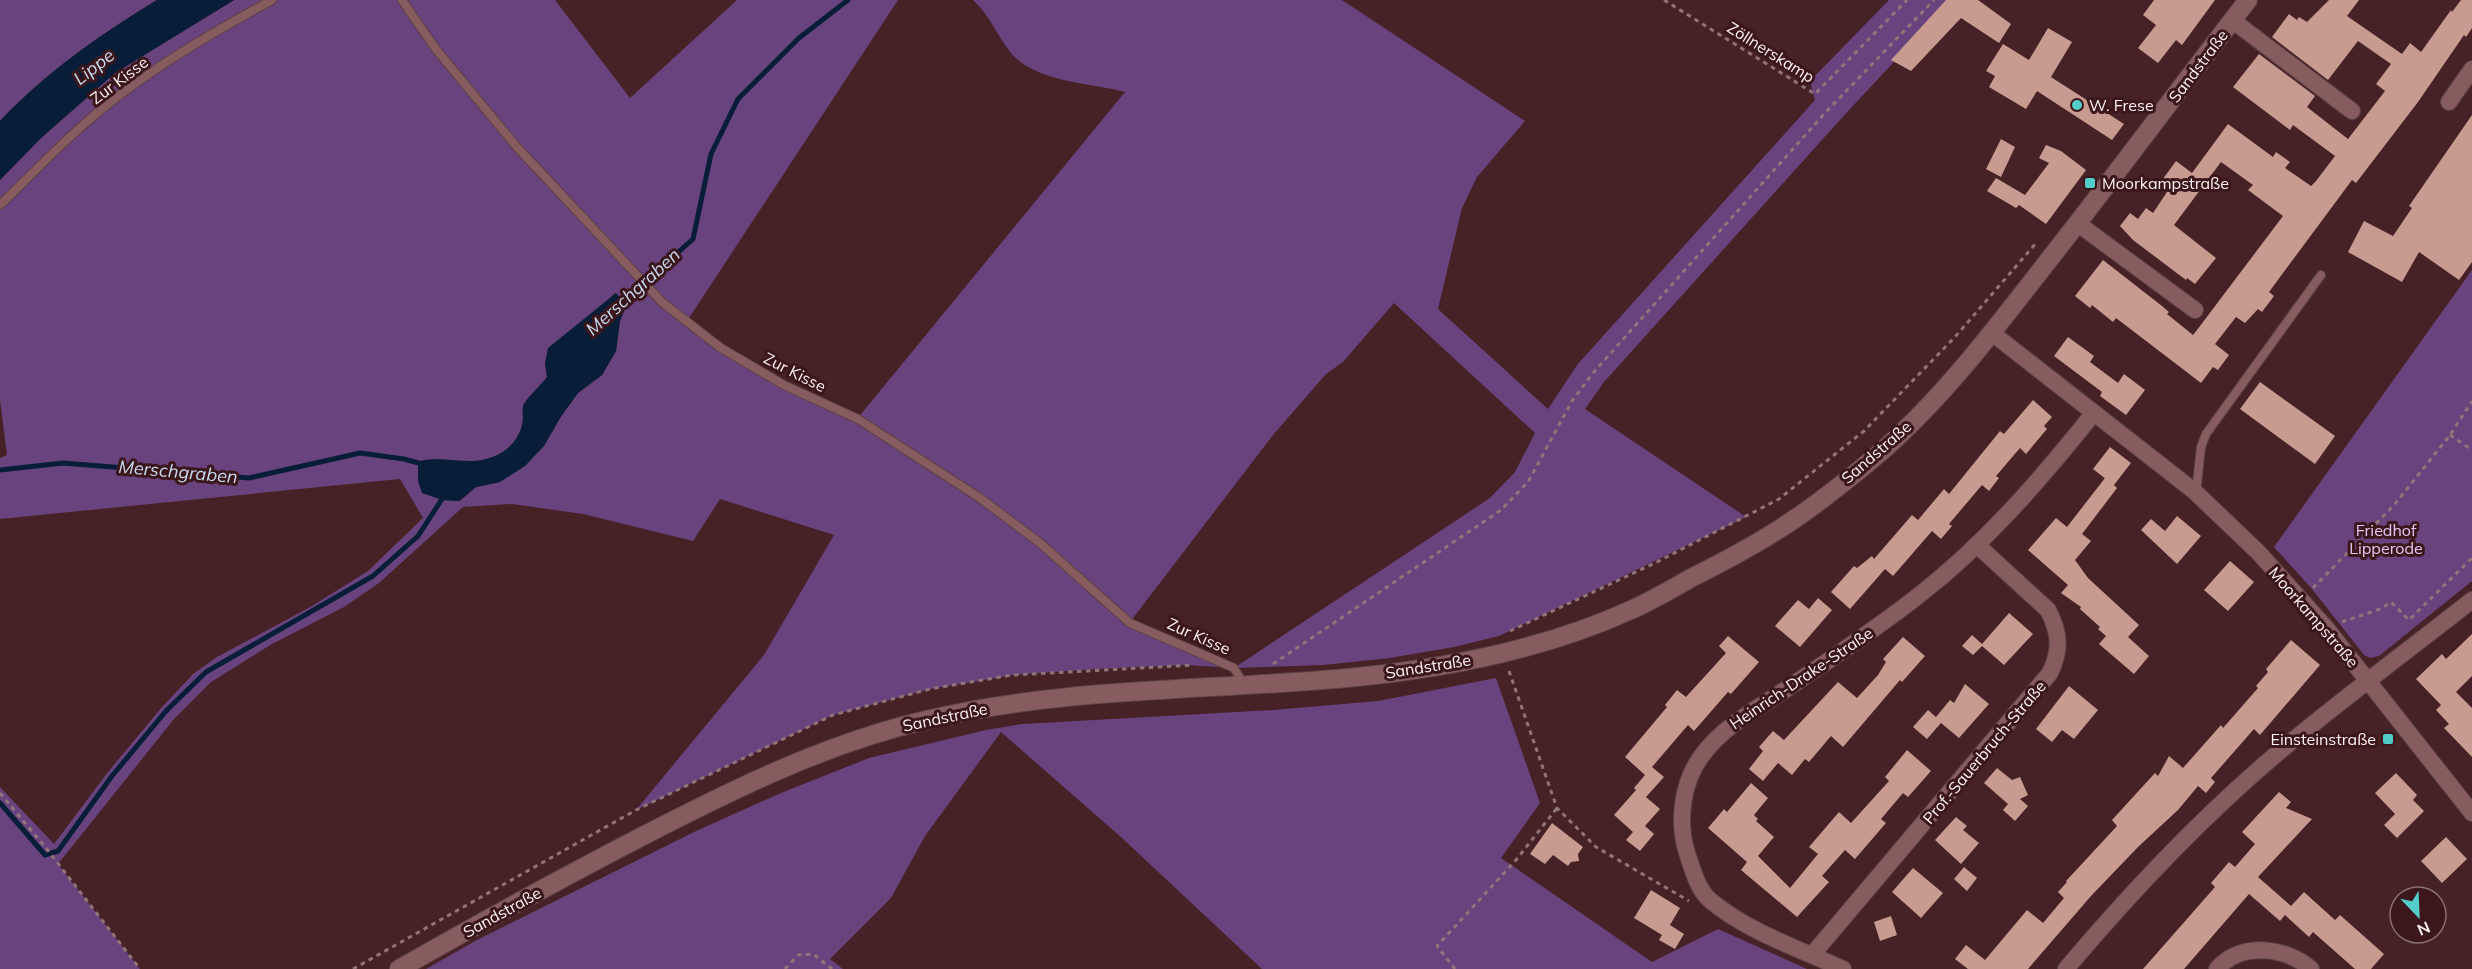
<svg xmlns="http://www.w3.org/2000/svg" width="2472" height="969" font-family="Mulish,sans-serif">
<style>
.green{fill:#69437d;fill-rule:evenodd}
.water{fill:#081e38}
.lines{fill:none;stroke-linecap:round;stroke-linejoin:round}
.stream{stroke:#081e38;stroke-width:5}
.building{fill:#c89b90}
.service-casing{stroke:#5d4145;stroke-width:10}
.minor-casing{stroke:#5d4145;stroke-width:18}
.secondary-casing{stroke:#5d4145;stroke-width:20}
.path{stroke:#8f7578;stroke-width:3;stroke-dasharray:4.5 4.5;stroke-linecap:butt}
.service{stroke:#865c5f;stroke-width:8}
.minor{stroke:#865c5f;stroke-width:16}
.secondary{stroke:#865c5f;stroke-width:18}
.poi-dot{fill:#53cdca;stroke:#3b171c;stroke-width:2}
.labels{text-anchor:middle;stroke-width:6;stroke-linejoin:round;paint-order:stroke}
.street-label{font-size:16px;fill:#fcf2f2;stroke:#3b171c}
.poi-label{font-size:16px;fill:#fcf2f2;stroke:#3b171c;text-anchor:start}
.park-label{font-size:16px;fill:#e2c6f3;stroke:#3b171c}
.water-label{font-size:18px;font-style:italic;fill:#c9dbf0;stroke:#3b171c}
</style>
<rect width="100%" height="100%" fill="#462126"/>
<path class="green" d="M0,0H157C101,34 45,73 0,121Z
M234,0H555L630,98L737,0H898L687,321L721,348L857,419L1125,92C1091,83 1035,82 1011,53C997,36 990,15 973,0H1342L1525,121L1477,177L1462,208L1438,309L1548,409L1577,365L1815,100L1810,81L1889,0H1952L1849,110L1604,382L1585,409L1746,517L1499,636L1454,647L1390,658L1323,665L1234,668L1186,665L1095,669L1013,675L930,689L833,715L636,810L764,655L834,535L720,499L693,541L583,514L512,504L463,507L379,583L344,607L272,644L211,682L174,719L58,864L140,969H0V787L54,844L108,772L162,707L193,674L217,657L312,606L368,571L423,518L400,479L0,519V458L7,455L0,400V180L41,138L115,73ZM615,293L626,304L620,321L616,351L602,375L578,393L562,415L500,482L476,487L460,501L442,500L418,481V462C433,456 457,462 473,461C496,460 517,447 522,425C524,419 522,412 523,406C525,400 542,384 547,377L545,363ZM1394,303L1535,433L1515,472L1490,498L1234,668L1130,622L1273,435L1326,374L1343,362Z
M2472,270V581L2379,656L2370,658L2364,655L2312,589L2274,547Z
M1496,678L1540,803L1501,858L1652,962L1718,929L1807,969H1262L1122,838L1001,732L925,836L891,898L830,959L843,969H426L477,940L696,831L781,793L869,758L986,730L1022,724L1273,710L1378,701Z"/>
<path class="water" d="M157,0H234L115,73L41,138L0,180V121C45,73 101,34 157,0Z
M616,293L627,304L620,321L616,351L602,375L578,393L562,415L544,446L525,466L500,482L476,487L459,501L442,500L422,493L418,481V462C433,456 457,462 473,461C496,460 517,447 522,425C524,419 522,412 523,406C525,400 542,384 547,377L545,363L548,348Z"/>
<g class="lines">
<path class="stream" d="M620,304L693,239L711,154L738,99L799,38L848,0
M0,470L63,463L249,478L360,453L404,459L422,464
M0,803L45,855L58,851L112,776L166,711L206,672L373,576L418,536L444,496"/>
</g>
<path class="building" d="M1946,0H1978L2011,24L1999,43L1961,18L1911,71L1891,60Z
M2154,0H2215L2182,45L2176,40L2158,63L2138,48L2156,25L2143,15Z
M2329,0H2359L2347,16L2402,54L2410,43L2421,52L2451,10L2452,12L2461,0H2472V28L2466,37L2464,35L2418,102L2356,183L2352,180L2269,292L2274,296L2262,312L2258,309L2245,323L2236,317L2215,344L2229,355L2218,370L2213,367L2201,383L2116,318L2113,322L2092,305L2090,308L2075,296L2103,260L2162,306L2169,312L2167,314L2193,335L2197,330L2283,216L2248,190L2253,185L2221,162L2174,225L2216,258L2195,284L2187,278L2186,280L2133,240L2120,226L2130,213L2138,219L2146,208L2153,213L2169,189L2160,183L2176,161L2192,173L2228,124L2273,157L2276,152L2290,162L2285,168L2311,186L2316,181L2335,156L2293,125L2290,130L2233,87L2259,54L2315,96L2307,107L2348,139L2385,91L2376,84L2391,64L2358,41L2328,80L2272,37L2289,14L2297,20L2299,17L2307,22Z
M2048,28L2072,42L2051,77L2124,124L2112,140L2037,91L2026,109L1989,87L1995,76L1986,71L2003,44L2029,60Z
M2472,115V262L2459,280L2419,252L2402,282L2348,252L2364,221L2393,236L2412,208L2409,206Z
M2001,139L2015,147L2001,177L1986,169Z
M2046,145L2061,151L2086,170L2046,224L2019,205L2016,208L1987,191L1996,178L2025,195L2049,163L2039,158Z
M2068,337L2094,356L2090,362L2118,383L2124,374L2145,390L2126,415L2100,396L2102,392L2054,356Z
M2260,382L2335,436L2315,464L2240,409Z
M2033,400L2052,417L2044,426L2047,429L2026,454L2020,448L1996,476L1999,478L1989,491L1982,485L1949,524L1952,526L1941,539L1932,531L1893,576L1885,569L1850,609L1831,592L1854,566L1857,568L1872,556L1874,559L1912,515L1918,520L1944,489L1949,494L2000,431L2004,434Z
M2110,447L2131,463L2114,485L2117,488L2082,534L2091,541L2075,560L2088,578L2139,625L2128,637L2149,656L2134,674L2099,644L2106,636L2098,629L2100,627L2080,609L2081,607L2061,593L2068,585L2028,550L2056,518L2067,527L2105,478L2107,480L2093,469Z
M2177,516L2201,536L2177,564L2141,530L2151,519L2165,531Z
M2230,561L2254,582L2228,611L2204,590Z
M1818,598L1832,610L1800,647L1775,626L1798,600L1809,609Z
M2009,613L2033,634L2004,665L1982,646L1973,655L1962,646L1972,635L1982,644Z
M2472,634V676L2456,692L2472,708V757L2444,728L2449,724L2436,710L2441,705L2416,679L2442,654L2446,659Z
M1728,636L1759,662L1731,694L1728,692L1694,731L1688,725L1652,767L1664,777L1646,797L1660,809L1645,826L1654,834L1640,851L1626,840L1633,832L1614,815L1636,790L1634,788L1645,775L1625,757L1667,707L1665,705L1677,690L1686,697L1726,653L1719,646Z
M1903,637L1925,656L1902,682L1900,680L1843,747L1831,736L1809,762L1805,759L1792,775L1778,763L1763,781L1749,769L1763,751L1759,747L1773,731L1784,740L1838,682L1857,698L1878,675L1886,662L1883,659Z
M2291,640L2320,665L2260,735L2254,729L2211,778L2215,782L2206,793L2198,786L2178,810L2138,847L2091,896L2028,969H1968L1955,959L1966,945L1985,960L2027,910L2043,923L2064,898L2058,892L2067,882L2066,881L2117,826L2112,820L2155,773L2158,776L2169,756L2183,768L2221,725L2223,728L2258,688L2256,686L2268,672L2266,669Z
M1965,684L1989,704L1959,738L1941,723L1927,739L1913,727L1928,710L1936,717L1950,700L1954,703Z
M2069,686L2098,710L2074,739L2062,730L2052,742L2036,729Z
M1907,750L1931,771L1908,797L1903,793L1881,819L1886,823L1855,859L1845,850L1822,876L1829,882L1797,917L1741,870L1747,862L1708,828L1724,809L1727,812L1751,783L1768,798L1754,815L1758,819L1756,821L1774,837L1758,856L1790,888L1818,854L1809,847L1839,812L1851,823L1889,781L1885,777Z
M1997,768L2012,780L2020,777L2028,795L2020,799L2028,806L2015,821L2003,810L2008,804L1984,783Z
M2396,773L2417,795L2413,800L2424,811L2397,838L2384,825L2395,814L2375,793Z
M2279,792L2291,802L2286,808L2312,819L2258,877L2291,906L2304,892L2335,920L2340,915L2384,954L2371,969H2355L2313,932L2309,937L2285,915L2280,921L2249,894L2184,969H2143L2215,887L2211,883L2229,862L2235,867L2255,844L2242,832Z
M1956,817L1967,826L1963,830L1979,843L1961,864L1935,840Z
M1552,823L1583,847L1578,854L1579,861L1571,862L1568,866L1553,855L1545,864L1530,854Z
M2446,837L2467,859L2442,883L2421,861Z
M1964,867L1977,878L1967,891L1954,879Z
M1913,868L1943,893L1921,918L1892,892Z
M1651,890L1680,908L1670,925L1684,934L1675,949L1659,940L1662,935L1634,918Z
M1891,916L1897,935L1880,941L1874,922Z"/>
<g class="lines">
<defs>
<path id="service" d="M402,0L435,48L516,146L663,303L721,348L784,385L858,419L980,498L1040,543L1130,623L1234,668L1244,685
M0,205C38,168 75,129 117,97C165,60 219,29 272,0
M2196,493L2201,447L2206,434L2321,275"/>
<path id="minor" d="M2232,20L2352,111
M2449,102L2472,69
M2077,223L2195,310
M1992,333L2194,491L2259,553L2327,629L2472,813
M1812,955L2050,673C2061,650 2060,633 2048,610L1977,545
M1843,969C1798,948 1750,933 1711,901C1698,891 1692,868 1687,853C1677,821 1682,781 1703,754C1725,725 1758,708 1788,688C1832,658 1876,629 1918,596C1985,544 2040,480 2093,414
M2066,969C2136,886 2213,805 2297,737C2354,690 2414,646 2472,600
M2217,969C2241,941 2286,947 2311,969"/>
<path id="secondary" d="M399,969C478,924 558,880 639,838C730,791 822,745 922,721C1060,687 1206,691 1347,678C1444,669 1544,650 1633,609C1653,600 1672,589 1691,578C1727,560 1763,541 1796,518C1825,498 1855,474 1882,451C1948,393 2001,321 2055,252C2120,169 2183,84 2248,0"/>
</defs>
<use href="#service" class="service-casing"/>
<use href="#minor" class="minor-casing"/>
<use href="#secondary" class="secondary-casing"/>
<path class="path" d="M1664,0L1815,94L1907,0
M2450,435L2472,450
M2313,588L2395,504L2450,435L2472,401
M2342,622L2380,609L2391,602L2409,620L2472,558
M1510,631L1655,563L1779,499L1864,431L1955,337L2037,242
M1273,664L1501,510L1528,482L1572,401L1593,373L1825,113L1934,0
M1509,671L1557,808L1596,847L1689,901
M0,793L46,848L140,969
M353,969L636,810L833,715L930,689L1013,675L1192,665
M785,969L798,955L813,954L832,969
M1455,969L1437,946L1516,860L1557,808"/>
<use href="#service" class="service"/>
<use href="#minor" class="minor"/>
<use href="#secondary" class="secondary"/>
</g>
<g class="poi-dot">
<circle cx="2077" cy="105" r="6"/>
<rect x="2084" y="177" width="12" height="12" rx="3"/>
<rect x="2382" y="733" width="12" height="12" rx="3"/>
</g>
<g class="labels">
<g class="street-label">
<text transform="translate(1771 52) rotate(32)" y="6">Zöllnerskamp</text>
<text transform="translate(2198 66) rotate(-53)" y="6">Sandstraße</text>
<text transform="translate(119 80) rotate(-37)" y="6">Zur Kisse</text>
<text transform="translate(795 372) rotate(27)" y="6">Zur Kisse</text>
<text transform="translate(1876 452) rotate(-41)" y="6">Sandstraße</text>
<text transform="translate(2314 617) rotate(49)" y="6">Moorkampstraße</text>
<text transform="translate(1199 636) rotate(24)" y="6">Zur Kisse</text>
<text transform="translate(1428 666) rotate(-9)" y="6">Sandstraße</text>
<text transform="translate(1801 678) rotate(-34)" y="6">Heinrich-Drake-Straße</text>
<text transform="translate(945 717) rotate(-12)" y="6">Sandstraße</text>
<text transform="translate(1984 752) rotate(-50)" y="6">Prof.-Sauerbruch-Straße</text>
<text transform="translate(502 912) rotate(-29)" y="6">Sandstraße</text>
</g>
<g class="poi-label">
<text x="2089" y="111">W. Frese</text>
<text x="2102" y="189">Moorkampstraße</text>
<text x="2376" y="745" text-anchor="end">Einsteinstraße</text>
</g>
<g class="park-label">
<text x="2386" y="536">Friedhof<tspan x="2386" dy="18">Lipperode</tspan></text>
</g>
<g class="water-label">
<text transform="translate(94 67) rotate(-38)" y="6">Lippe</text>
<text transform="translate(633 292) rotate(-42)" y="6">Merschgraben</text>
<text transform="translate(178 472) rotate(5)" y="6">Merschgraben</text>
</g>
</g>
<g transform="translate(2418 915) rotate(157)"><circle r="28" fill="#3b171c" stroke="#886f72" stroke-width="1.5"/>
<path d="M0-4.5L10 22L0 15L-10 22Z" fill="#53cdca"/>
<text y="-9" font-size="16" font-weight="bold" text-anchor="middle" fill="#fcf2f2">N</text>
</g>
</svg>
